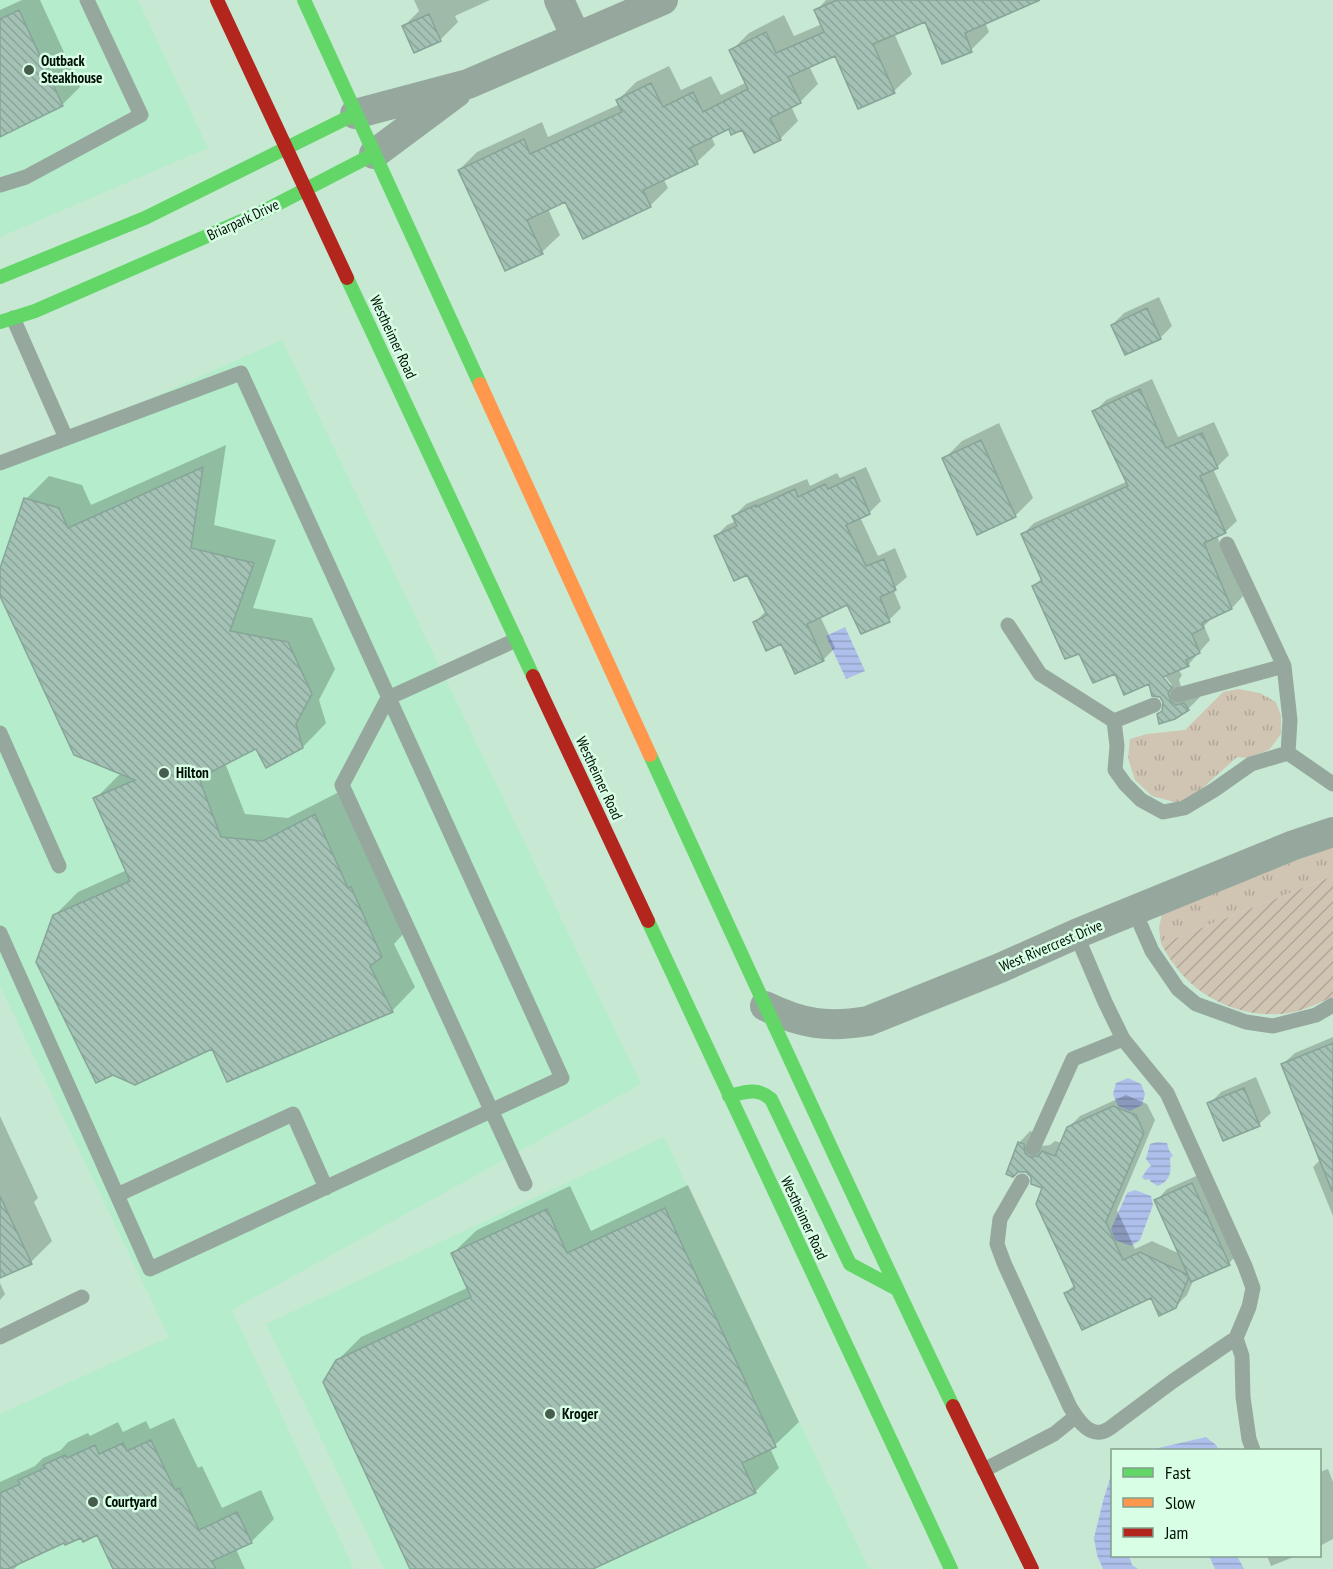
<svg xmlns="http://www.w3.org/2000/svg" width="1333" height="1569" font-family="'PT Sans Narrow',sans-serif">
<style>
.built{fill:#b5eccb}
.grass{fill:url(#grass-tufts)}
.garden{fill:url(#garden-furrows)}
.water{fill:url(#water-rules)}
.shadow{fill:#0003;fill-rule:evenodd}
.building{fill:url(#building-back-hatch);stroke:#86a498;stroke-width:1.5}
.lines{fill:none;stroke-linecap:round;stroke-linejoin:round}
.lane{stroke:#96a89d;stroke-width:15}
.street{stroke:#96a89d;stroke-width:30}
.fast{stroke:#63d668;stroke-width:14}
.slow{stroke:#ff974d;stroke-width:14}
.jam{stroke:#b3261e;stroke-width:14}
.poi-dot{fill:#465c4d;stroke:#d9fee6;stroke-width:2}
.labels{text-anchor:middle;stroke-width:5;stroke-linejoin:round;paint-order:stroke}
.poi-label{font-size:15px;font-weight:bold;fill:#001005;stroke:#d9fee6;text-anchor:start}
.street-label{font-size:15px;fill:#001005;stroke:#d9fee6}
</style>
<defs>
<pattern id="grass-tufts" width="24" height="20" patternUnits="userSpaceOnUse" patternTransform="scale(1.5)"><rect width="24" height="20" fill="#d0c4b3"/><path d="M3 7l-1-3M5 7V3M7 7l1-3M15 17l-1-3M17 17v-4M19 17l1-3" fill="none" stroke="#b1a798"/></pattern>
<pattern id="garden-furrows" width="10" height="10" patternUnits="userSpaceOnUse" patternTransform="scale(1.5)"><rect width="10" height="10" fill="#d0c4b3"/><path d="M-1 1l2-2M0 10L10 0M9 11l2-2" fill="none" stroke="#b1a798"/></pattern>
<pattern id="water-rules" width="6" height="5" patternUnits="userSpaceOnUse" patternTransform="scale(1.5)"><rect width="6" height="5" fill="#adbfea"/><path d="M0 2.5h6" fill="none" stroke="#93a3c7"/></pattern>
<pattern id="building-back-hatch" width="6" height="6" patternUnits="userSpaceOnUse" patternTransform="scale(1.5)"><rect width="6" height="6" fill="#a3c1b4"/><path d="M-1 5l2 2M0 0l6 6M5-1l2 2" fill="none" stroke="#8ba599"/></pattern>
</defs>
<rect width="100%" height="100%" fill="#c7e9d4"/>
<path class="built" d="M0,0H138L208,148L0,237Z
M282,340L641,1084L232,1310L354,1569H0V1414L169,1337L0,986V465Z
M664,1137L869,1569H384L266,1324Z"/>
<path class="grass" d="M1238,689L1260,693L1276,702L1281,716V734L1269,750L1247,758L1237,757L1196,794L1178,803L1152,796L1135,780L1128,758L1130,739L1147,734L1185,730L1223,692Z
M1333,846V876L1161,944L1159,928L1162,913Z"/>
<path class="garden" d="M1333,876V997C1321,1002 1307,1009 1294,1012C1251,1021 1203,1003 1176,967C1170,960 1166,952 1161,944Z"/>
<path class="water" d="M845,627L865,671L846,679L826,636Z
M1128,1078L1141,1084L1145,1094L1142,1105L1130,1111L1118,1106L1113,1094L1116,1083Z
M1157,1142L1167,1143L1169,1150L1173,1156L1170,1158C1171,1170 1172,1180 1158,1186L1151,1182L1149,1179L1145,1180L1142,1177L1148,1168L1151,1166L1146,1159L1150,1144Z
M1135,1190L1151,1196L1153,1205L1140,1240L1131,1246L1115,1240L1111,1229L1127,1193Z
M1206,1437L1216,1445L1219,1450H1150Z
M1112,1472V1556H1129L1132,1565L1138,1569H1103L1097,1555L1094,1538L1103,1501Z
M1209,1556H1237L1244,1569H1215Z"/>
<path class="shadow" d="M22,0H40L80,87L62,105L0,135V10Z
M414,0H490L455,16L458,22L440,40L404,26L419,11Z
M826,0H1037L985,22L989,32L971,50L943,62L925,20L894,33L912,74L894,91L836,54L809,66L818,84L800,102L791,106L798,121L780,139L743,128L729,127L711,136L715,145L697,162L663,178L668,188L650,206L566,200L548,209L560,235L542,252L506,269L459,170L477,152L542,122L548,137L620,104L618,100L636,82L669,66L681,90L711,76L721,95L747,82L731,51L749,33L784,15L794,36L822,24L816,11Z
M1159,297L1172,326L1160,338L1112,325L1124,313Z
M1152,379L1178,437L1214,422L1229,455L1217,467L1213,469L1237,521L1225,532L1217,536L1243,596L1232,608L1215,615L1204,626L1210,640L1188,665L1178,669L1182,675L1179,680L1182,690L1196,693L1200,697L1188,709L1174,717L1164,710L1165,702L1150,682L1116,673L1080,652L1034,586L1042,578L1022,535L1034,523L1128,481L1094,412L1106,400ZM1160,670L1172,685H1168L1158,672Z
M999,423L1033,498L1015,516L944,459L962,441Z
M226,445L214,525L276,540L253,608L312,618L335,669L319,700L326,723L303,747H257L225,763L245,814L288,818L339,792L405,932L394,944L415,987L392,1011L213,1047L113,1074L54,916L78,892L127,870L95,799L119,775L123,773L0,592V572L26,499L49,476L82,485L91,505Z
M866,467L881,501L869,513L860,517L878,556L895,548L907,577L893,589L901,608L889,620L862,632L848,603L820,616L835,648L823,660L782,642L755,622L766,611L748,573L715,537L727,525L736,521L734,516L746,504L807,479L810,486L837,473L840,478Z
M1333,1037V1216L1313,1167L1321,1159L1283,1064L1295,1053Z
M1256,1077L1271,1113L1259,1124L1209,1104L1221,1092Z
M1126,1095L1147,1104L1155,1120L1117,1210L1135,1249L1152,1241L1180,1254L1156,1201L1167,1189L1203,1173L1240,1252L1229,1263L1194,1279L1187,1295L1175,1307L1151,1296L1066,1293L1075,1284L1044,1187L1019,1143L1030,1131L1035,1133L1041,1146L1050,1145L1055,1141L1062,1143L1068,1128L1080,1116Z
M0,1116L38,1198L34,1202L52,1241L31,1262L0,1277Z
M688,1185L799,1422L775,1445L770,1448L779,1468L756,1491L589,1569H412L337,1361L361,1337L469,1287L453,1253L477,1230L570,1186L591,1231Z
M0,1283L5,1294L0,1300Z
M174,1418L198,1468L202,1466L222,1508L261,1490L274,1519L251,1542L236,1549L245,1569H115L98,1533L65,1541L22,1561L14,1569H0V1482L35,1466L43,1458L61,1450L68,1442L88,1433L90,1436L118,1422L123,1432L146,1421L150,1429Z
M1328,1469L1333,1482V1539L1320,1546V1472Z
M1267,1556H1296L1271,1566Z"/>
<path class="building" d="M837,0H1040L965,33L972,52L942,64L925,22L873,44L895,93L858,109L835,56L788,77L801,103L770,118L781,140L754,153L742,130L731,135L729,129L690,148L698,164L643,190L651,207L583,239L565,202L527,220L543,254L505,271L458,170L524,139L530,154L622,112L616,100L651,83L663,107L693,92L703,112L748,89L729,50L766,32L776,53L824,32L814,10Z
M19,10L63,106L0,137V19Z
M429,14L441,41L414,53L402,26Z
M1147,308L1161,339L1125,355L1111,325Z
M1140,389L1166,448L1202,433L1218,468L1200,476L1226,533L1204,543L1232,609L1202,623L1204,628L1192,634L1200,653L1186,660L1189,666L1163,677L1172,688L1168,693L1171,701L1176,705L1184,703L1189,710L1175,719L1159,724L1157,714L1162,711L1163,702L1160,697L1152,696L1149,684L1124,695L1115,674L1093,683L1079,654L1065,659L1032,586L1042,581L1021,534L1128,486L1092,411Z
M981,440L1016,517L977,535L942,458Z
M203,467L191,548L254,563L230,631L288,642L312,694L296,724L303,748L266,768L256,749L199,778L221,837L263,841L315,814L348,888L351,887L382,957L370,966L393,1012L227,1082L212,1049L135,1085L113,1075L96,1083L36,962L53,915L130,881L93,798L135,780L74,755L0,596V568L24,498L59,508L68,528Z
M854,477L870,514L846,525L866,566L884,559L896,590L880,597L890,622L861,634L847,605L807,624L824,661L795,674L781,644L766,651L753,622L767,615L747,575L734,581L714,536L737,526L732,516L756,505V507L795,489L798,497L825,484L828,489Z
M1333,1043V1191H1332L1281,1064Z
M1244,1088L1260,1126L1223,1141L1207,1103Z
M1113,1106L1136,1115L1144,1133L1106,1222L1123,1260L1140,1252L1188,1275L1154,1200L1192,1183L1230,1265L1191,1282L1189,1277L1176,1308L1159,1316L1151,1298L1082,1330L1064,1293L1075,1288L1036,1204L1042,1188L1031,1184V1177L1026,1172H1018L1013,1177L1006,1174L1018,1142L1024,1144L1025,1153L1030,1157L1038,1156L1042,1151L1055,1156L1067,1127Z
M0,1196L32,1264L0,1278Z
M665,1208L776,1447L742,1463L756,1493L593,1569H410L323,1382L336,1360L471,1297L451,1253L547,1209L567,1253Z
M151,1440L175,1490L179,1488L199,1530L237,1512L252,1543L212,1561L216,1569H113L97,1535L83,1542L81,1538L65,1545L64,1543L8,1569H0V1493L20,1484L18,1480L45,1468L43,1465L65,1455L67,1458L95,1445L99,1454L123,1443L127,1451Z"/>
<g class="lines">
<path class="lane" d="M0,185L26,177L141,115L87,0
M13,318L66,438
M0,463L241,373L562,1078L150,1269L0,933
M1227,544L1284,666L1290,720L1288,753L1333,784
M1008,625L1040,674L1114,721
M516,640L388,698L342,785L525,1184
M1178,695L1284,666
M1114,721L1117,746L1115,770L1125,784L1141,800L1163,812L1184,808L1214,790L1251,764L1288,753
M1114,721L1154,705
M0,733L59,866
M1134,910L1152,951L1178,989L1196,1004L1246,1022L1273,1026L1316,1015L1333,1005
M1033,1148L1073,1059L1123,1039
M1022,1181L1000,1219L997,1244L1004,1263L1070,1407C1076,1417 1087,1435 1101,1432C1103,1432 1109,1429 1110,1428L1173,1381L1236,1338L1249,1307L1253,1288L1245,1266L1167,1093L1123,1039L1105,1002L1076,934
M117,1195L293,1114L326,1188
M0,1337L82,1297
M1236,1338L1242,1356L1243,1397L1249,1439L1253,1450
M984,1470L1054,1434L1075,1417"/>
<path class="street" d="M559,0L576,37
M355,114L468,84L663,0
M374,154L456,93
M765,1006C802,1024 827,1028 868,1021L1000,968L1076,934L1294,845L1333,832"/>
<path class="fast" d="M304,0L480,384
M0,277L145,218L355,114
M347,278L533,676
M0,322L35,311L260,213L374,154
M650,755C750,973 849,1190 953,1406
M648,921L951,1569
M729,1096C745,1092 757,1087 771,1099L850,1264L897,1289"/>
<path class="slow" d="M480,384L650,755"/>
<path class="jam" d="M217,0L347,278
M533,676L648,921
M953,1406L1032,1569"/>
</g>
<g class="poi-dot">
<circle cx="29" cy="70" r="6"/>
<circle cx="164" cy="773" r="6"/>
<circle cx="550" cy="1414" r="6"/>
<circle cx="93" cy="1502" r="6"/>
</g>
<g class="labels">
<g class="poi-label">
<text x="41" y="66">Outback<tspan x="41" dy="17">Steakhouse</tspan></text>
<text x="176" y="778">Hilton</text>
<text x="562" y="1419">Kroger</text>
<text x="105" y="1507">Courtyard</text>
</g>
<g class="street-label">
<text transform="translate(243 220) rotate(-25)" y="5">Briarpark Drive</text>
<text transform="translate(393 337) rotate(65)" y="5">Westheimer Road</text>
<text transform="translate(599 778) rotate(65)" y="5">Westheimer Road</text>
<text transform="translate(1051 946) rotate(-23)" y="5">West Rivercrest Drive</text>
<text transform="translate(804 1218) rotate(65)" y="5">Westheimer Road</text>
</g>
</g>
<rect x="1111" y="1449" width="210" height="108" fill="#d9fee6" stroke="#829f8c" stroke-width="1.5"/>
<rect x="1123" y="1468" width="30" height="9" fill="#63d668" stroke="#829f8c" stroke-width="1.5"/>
<text x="1165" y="1479" font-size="18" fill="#001005">Fast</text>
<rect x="1123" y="1498" width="30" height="9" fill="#ff974d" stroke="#829f8c" stroke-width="1.5"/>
<text x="1165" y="1509" font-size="18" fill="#001005">Slow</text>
<rect x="1123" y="1528" width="30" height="9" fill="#b3261e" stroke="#829f8c" stroke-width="1.5"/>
<text x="1165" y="1539" font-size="18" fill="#001005">Jam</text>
</svg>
